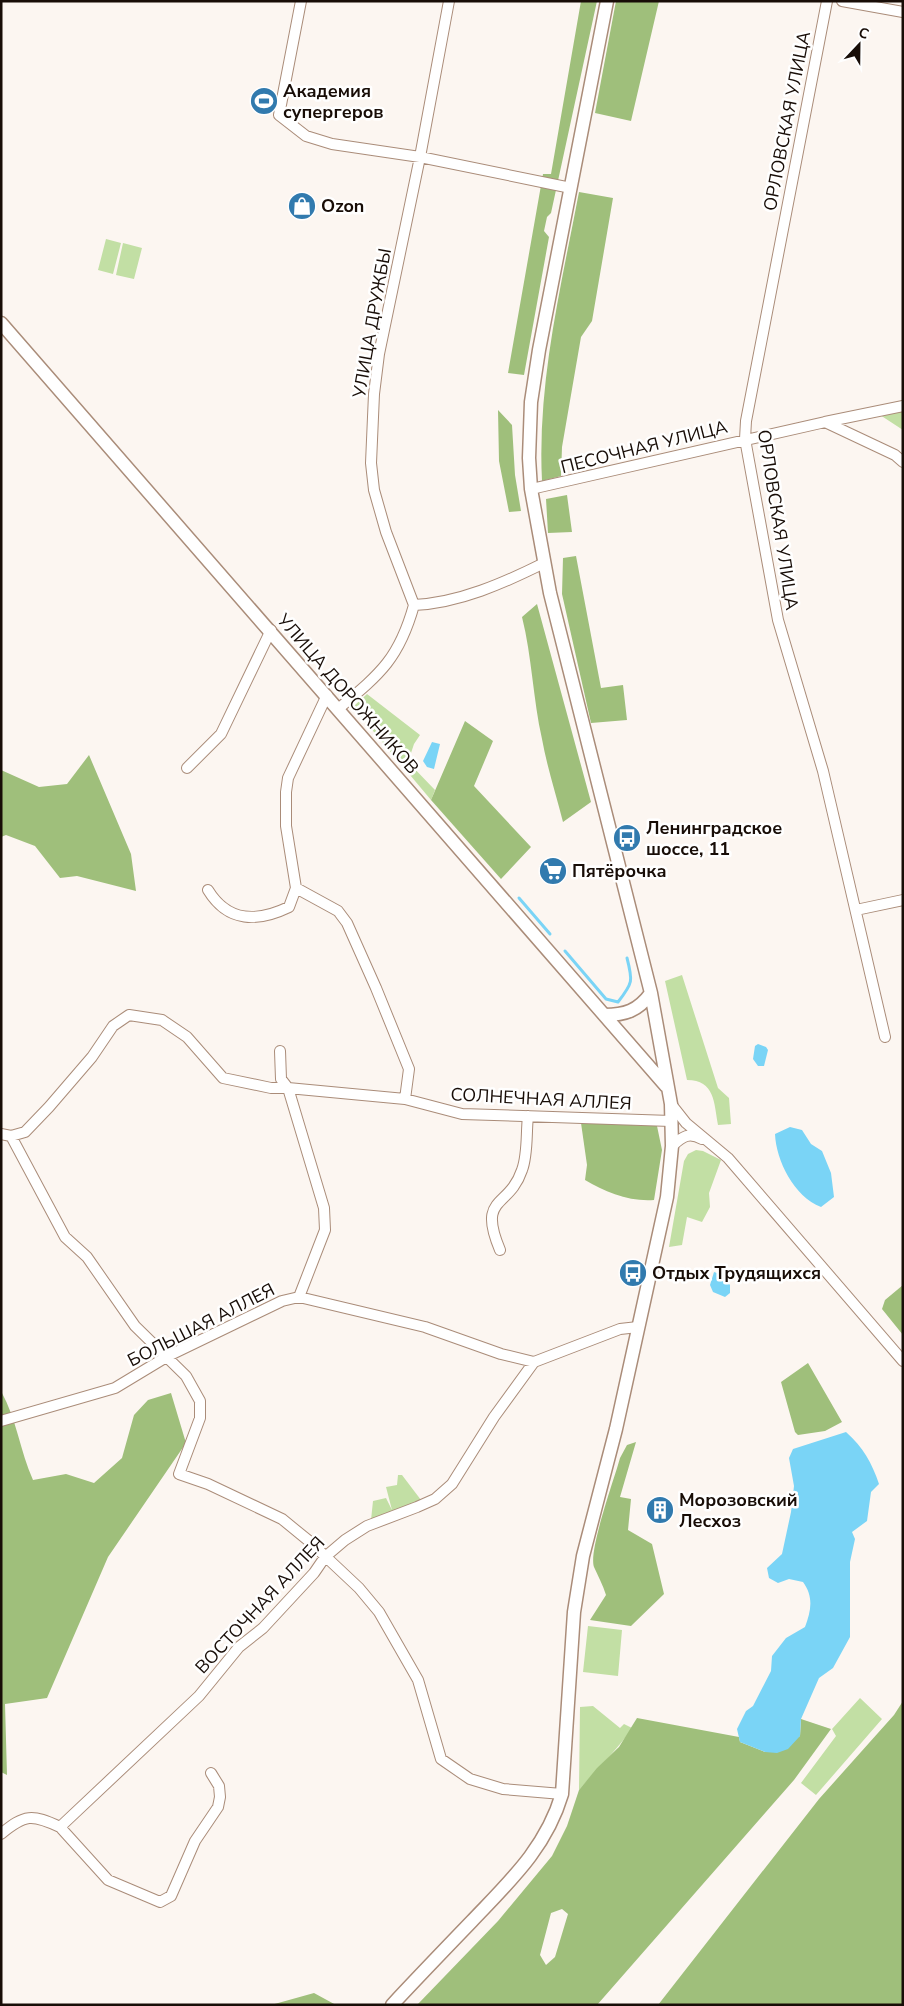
<svg xmlns="http://www.w3.org/2000/svg" width="904" height="2006" font-family="'Nunito Sans',sans-serif">
<style>
.green{fill:#c2dfa4}
.forest{fill:#9fbf7b;fill-rule:evenodd}
.water{fill:#7ad4f6}
.lines{fill:none;stroke-linecap:round;stroke-linejoin:round}
.stream{stroke:#7ad4f6;stroke-width:3}
.minor-casing{stroke:#aa8c79;stroke-width:12}
.major-casing{stroke:#aa8c79;stroke-width:15}
.minor{stroke:#fff;stroke-width:10}
.major{stroke:#fff;stroke-width:12}
.labels{text-anchor:middle;stroke-width:5;stroke-linejoin:round;paint-order:stroke}
.poi-label{font-size:18px;font-weight:bold;fill:#180d07;stroke:#fff;text-anchor:start}
.street-label{font-size:18px;fill:#180d07;stroke:#fff}
</style>
<rect width="100%" height="100%" fill="#fcf6f1"/>
<path class="green" d="M106,239L121,243L113,274L98,270Z
M123,243L142,248L134,279L116,275Z
M903,411V430L880,415Z
M367,694L420,735L414,744L408,762L435,790L431,800L353,707Z
M682,975L718,1088L729,1098L731,1124L718,1125C714,1103 715,1080 687,1080L665,981Z
M696,1150L703,1151L721,1160L709,1193L710,1207L702,1222L687,1217L682,1245L669,1247L684,1161L688,1154Z
M398,1475H402L421,1500L371,1520L373,1501L386,1498L392,1510L386,1487L397,1485Z
M588,1626L622,1630L618,1676L583,1672Z
M860,1698L882,1719L816,1795L801,1783L836,1736L832,1729Z
M593,1706L620,1728L624,1724L632,1728C617,1751 597,1768 579,1790L580,1707Z"/>
<path class="forest" d="M581,1H597L551,213L547,217L544,231L549,237L524,375L508,373L543,174H551Z
M616,1H659L631,121L595,113Z
M579,192L613,198L592,321L581,337L562,447L561,476L542,481C537,383 561,287 579,192Z
M498,410L512,425L515,475L521,511L509,512L499,461Z
M567,495L572,532L548,533L546,499Z
M576,556L601,688L623,685L627,720L591,723L562,594L563,558Z
M537,604L591,802L563,822C556,794 547,767 542,739C533,699 532,657 522,617Z
M465,721L493,741L474,786L531,847L501,879L431,800Z
M89,755L131,854L136,891L77,876L60,878L35,846L6,835L1,837V770L39,787L67,784Z
M581,1123L657,1126L662,1150L654,1200C630,1202 605,1192 585,1180L587,1165Z
M903,1285V1335L882,1309L885,1300Z
M808,1363L842,1422L825,1431L798,1435L795,1432L781,1382Z
M1,1391C17,1420 20,1451 33,1480L66,1474L94,1483L122,1458L134,1415L148,1400L171,1393L186,1443L108,1557L47,1698L5,1704L7,1775L1,1772Z
M636,1442L620,1497L631,1499L628,1530L652,1544L664,1594L631,1626L590,1620L606,1595C603,1585 598,1576 594,1567C588,1551 615,1477 620,1458L627,1445Z
M903,1701V2005H658L819,1799L894,1715Z
M637,1718L739,1737L740,1742L765,1752L800,1736L801,1719L831,1729L794,1780L597,2005H417L498,1921L552,1856L567,1826L579,1790L597,1768L619,1747ZM562,1909L568,1914L555,1957L546,1965L540,1955L551,1913Z
M314,1993L336,2005H271Z"/>
<path class="water" d="M432,742L440,744L434,769L427,767L423,761Z
M758,1044L766,1047L768,1050L764,1066H758L753,1059L755,1046Z
M790,1127L802,1130L811,1144L822,1151L831,1173L834,1197L821,1207C794,1197 776,1160 775,1134Z
M714,1272L720,1274L730,1285V1293L725,1297L713,1292L710,1285Z
M846,1432C863,1447 872,1463 879,1484L871,1492L867,1521L852,1532L855,1539L850,1562V1637L833,1668L819,1678L801,1719L800,1736L788,1749L777,1753L765,1752L740,1742L737,1729L746,1711L753,1706L771,1671L772,1656L786,1638L805,1627C811,1611 814,1597 803,1582L789,1579L778,1583L769,1578L767,1568L782,1554L791,1512L794,1486L789,1458L793,1449Z"/>
<g class="lines">
<path class="stream" d="M519,898L550,934
M565,951L606,999L618,1002C633,983 633,981 627,958"/>
<defs>
<path id="minor" d="M301,1L279,115L306,136L332,144L420,157L571,188
M827,1L746,421L745,439L778,620L823,771L885,1037
M842,1L903,12
M825,422L903,406
M531,489L825,422L895,455L903,462
M414,605C459,603 504,583 544,563
M338,709C380,674 399,659 414,605L386,532L374,490L371,463L374,394L379,354L420,157L449,1
M187,768L221,734L271,630
M296,888L338,911L347,923L376,988L409,1069L405,1099
M208,890C228,923 258,922 289,907L296,888L286,826V792L288,778L327,695
M856,910L903,900
M280,1051L281,1079L288,1088L324,1208L325,1230L299,1297
M671,1104L686,1123L728,1158L903,1361
M1,1134L11,1136L65,1237L87,1257L135,1326L186,1376L200,1401V1418L179,1474L208,1484L282,1519L309,1541L359,1588L379,1612L418,1680L441,1759L470,1779L503,1789L562,1794
M11,1136L25,1132L49,1107L92,1057L113,1026L129,1015L162,1020L187,1037L223,1078L271,1088H288L405,1099L462,1114L671,1121
M672,1146C683,1136 689,1132 702,1139
M500,1250C477,1195 509,1209 522,1170C528,1154 526,1133 528,1116
M1,1421L115,1388L168,1356L282,1301L299,1297L425,1327L501,1354L534,1362
M60,1827L108,1880L160,1902L171,1896L195,1841L218,1807L220,1797L219,1786L211,1773
M1,1834C25,1814 32,1814 60,1827L199,1696L239,1647L263,1628L314,1573L325,1557L345,1540L367,1526L417,1507L435,1499L452,1484L494,1417L534,1362L620,1329L638,1327"/>
<path id="major" d="M1,323L666,1086
M604,1015C625,1015 638,1011 651,993
M392,2005C418,1977 445,1949 472,1921C510,1881 546,1848 562,1794L574,1612L583,1556L616,1429L667,1197L672,1146L671,1104L651,993L550,593L531,489L529,458L531,402L539,350L607,1"/>
</defs>
<use href="#minor" class="minor-casing"/>
<use href="#major" class="major-casing"/>
<use href="#minor" class="minor"/>
<use href="#major" class="major"/>
</g>
<defs>
<symbol id="stadium-disc" viewBox="-11 -11 22 22"><circle r="9.5" fill="#317aae" stroke="#fff"/><path d="M0-5a6.5 5 0 1 0 0 10a6.5 5 0 1 0 0-10ZM-3.5-1.8h7v3.6h-7Z" fill="#fff"/></symbol>
<symbol id="shop-disc" viewBox="-11 -11 22 22"><circle r="9.5" fill="#317aae" stroke="#fff"/><path d="M-5-2.5h2.3a2.7 3.5 0 0 1 5.4 0H5L5.5 6h-11ZM-1.5-2.5h3a1.5 2.3 0 0 0-3 0Z" fill="#fff"/></symbol>
<symbol id="bus-disc" viewBox="-11 -11 22 22"><circle r="9.5" fill="#317aae" stroke="#fff"/><path d="M-5-6H5V4H4V6H2V4H-2V6H-4V4H-5ZM-3.5-4V0h7V-4ZM-3.5 1.2v1.5H-2V1.2ZM2 1.2v1.5H3.5V1.2Z" fill="#fff"/></symbol>
<symbol id="supermarket-disc" viewBox="-11 -11 22 22"><circle r="9.5" fill="#317aae" stroke="#fff"/><path d="M-6-5.5h2.5l.6 2H6L4.5 2H-2.5L-4.4-4H-6ZM-1.5 3.2a1.3 1.3 0 1 0 .1 0ZM3 3.2a1.3 1.3 0 1 0 .1 0Z" fill="#fff"/></symbol>
<symbol id="building-disc" viewBox="-11 -11 22 22"><circle r="9.5" fill="#317aae" stroke="#fff"/><path d="M-4-6H4V6H1V3H-1V6H-4ZM-2.5-4.3h1.7v1.8h-1.7ZM.8-4.3h1.7v1.8H.8ZM-2.5-1h1.7V.8h-1.7ZM.8-1h1.7V.8H.8Z" fill="#fff"/></symbol>
</defs>
<g fill-rule="evenodd">
<use href="#stadium-disc" x="248" y="85" width="32" height="32"/>
<use href="#shop-disc" x="286" y="190" width="32" height="32"/>
<use href="#bus-disc" x="611" y="822" width="32" height="32"/>
<use href="#supermarket-disc" x="537" y="855" width="32" height="32"/>
<use href="#bus-disc" x="617" y="1257" width="32" height="32"/>
<use href="#building-disc" x="644" y="1494" width="32" height="32"/>
</g>
<g class="labels">
<g class="poi-label">
<text x="283" y="97">Академия<tspan x="283" dy="21">супергеров</tspan></text>
<text x="321" y="212">Ozon</text>
<text x="646" y="834">Ленинградское<tspan x="646" dy="21">шоссе, 11</tspan></text>
<text x="572" y="877">Пятёрочка</text>
<text x="652" y="1279">Отдых Трудящихся</text>
<text x="679" y="1506">Морозовский<tspan x="679" dy="21">Лесхоз</tspan></text>
</g>
<g class="street-label">
<text transform="translate(787 121) rotate(-79)" y="6">ОРЛОВСКАЯ УЛИЦА</text>
<text transform="translate(372 323) rotate(-80)" y="6">УЛИЦА ДРУЖБЫ</text>
<text transform="translate(644 447) rotate(-14)" y="6">ПЕСОЧНАЯ УЛИЦА</text>
<text transform="translate(778 520) rotate(81)" y="6">ОРЛОВСКАЯ УЛИЦА</text>
<text transform="translate(348 694) rotate(49)" y="6">УЛИЦА ДОРОЖНИКОВ</text>
<text transform="translate(541 1099) rotate(3)" y="6">СОЛНЕЧНАЯ АЛЛЕЯ</text>
<text transform="translate(201 1325) rotate(-27)" y="6">БОЛЬШАЯ АЛЛЕЯ</text>
<text transform="translate(260 1605) rotate(-47)" y="6">ВОСТОЧНАЯ АЛЛЕЯ</text>
</g>
</g>
<rect width="904" height="2006" fill="none" stroke="#180d07" stroke-width="5"/>
<g transform="translate(859 45) rotate(22)" stroke="#ffffff" stroke-width="4" paint-order="stroke">
<path d="M0-4L9 19L0 12L-9 19Z" fill="#180d07"/>
<text y="-8" font-size="14" font-weight="bold" text-anchor="middle" fill="#180d07">С</text>
</g>
</svg>
